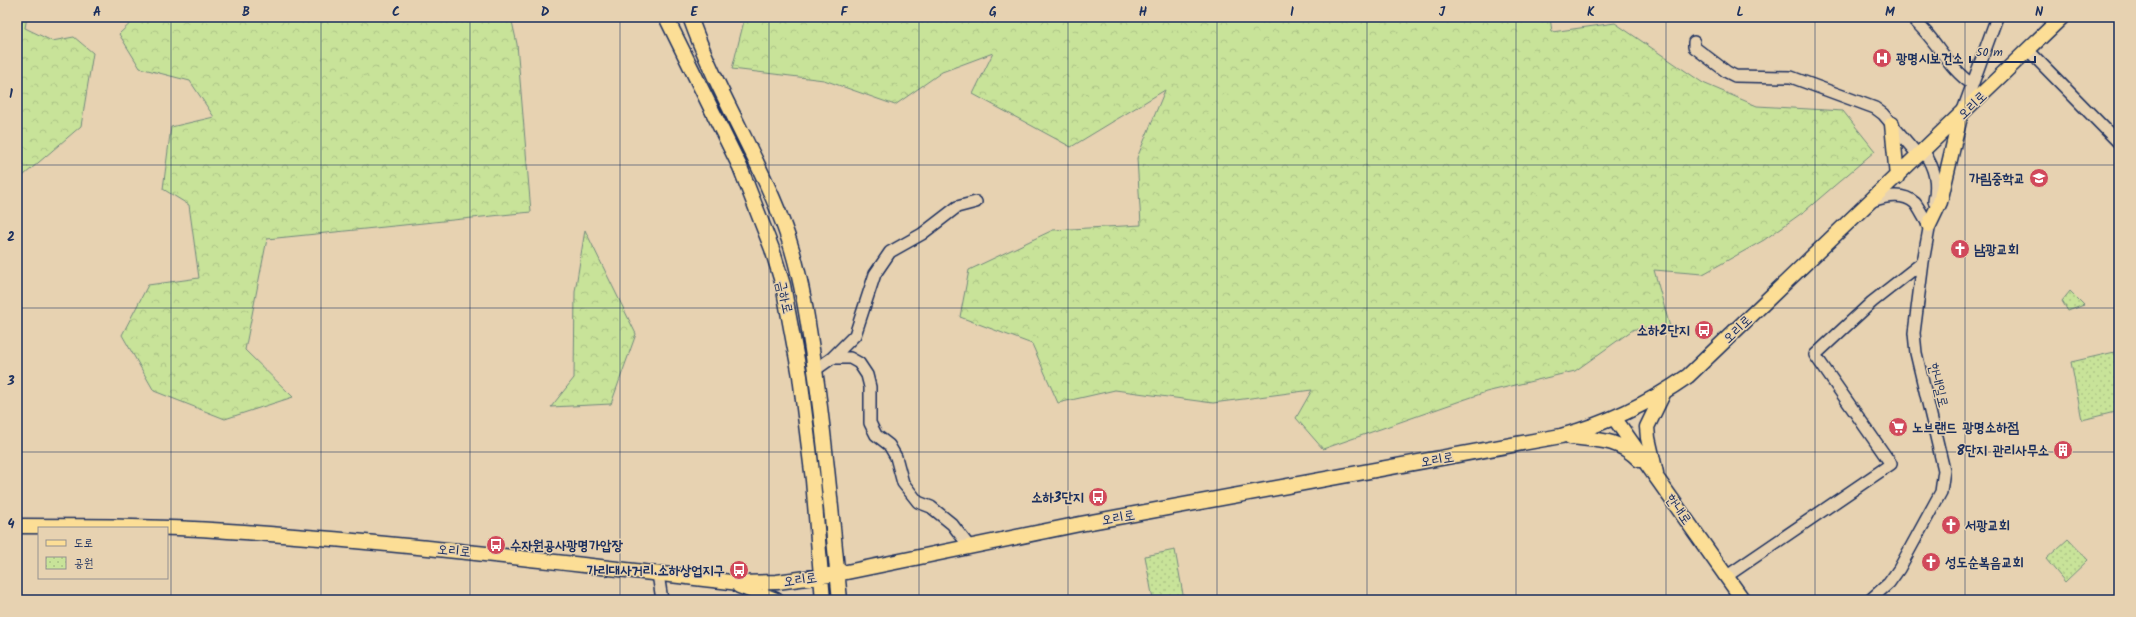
<svg xmlns="http://www.w3.org/2000/svg" width="2136" height="617" font-family="Kalam,'Poor Story',sans-serif">
<style>
.forest{fill:url(#forest-crowns);stroke:#72897c}
.park{fill:url(#park-dots);stroke:#72897c}
.lines{fill:none;stroke-linecap:round;stroke-linejoin:round}
.minor-casing{stroke:#1b2f5e;stroke-width:14}
.major-casing{stroke:#1b2f5e;stroke-width:17}
.minor{stroke:#e7d2b1;stroke-width:11}
.major{stroke:#fcde96;stroke-width:14}
.grid{fill:none;stroke:#1b2f5e;stroke-width:1;stroke-opacity:0.55}
.labels{text-anchor:middle;stroke-width:3;stroke-linejoin:round;paint-order:stroke}
.poi-label{font-size:14px;font-weight:bold;fill:#1b2f5e;stroke:#e7d2b1;text-anchor:start}
.street-label{font-size:14px;fill:#1b2f5e;stroke:#e7d2b1}
.neatline{fill:none;stroke:#1b2f5e;stroke-width:1.5}
.grid-label{font-size:13px;text-anchor:middle;font-weight:bold;fill:#1b2f5e}
</style>
<defs>
<pattern id="forest-crowns" width="20" height="18" patternUnits="userSpaceOnUse"><rect width="20" height="18" fill="#c8e399"/><path d="M2 6a3 3 0 1 1 6 0M12 15a3 3 0 1 1 6 0" fill="none" stroke="#abc386"/></pattern>
<pattern id="park-dots" width="8" height="8" patternUnits="userSpaceOnUse"><rect width="8" height="8" fill="#c8e399"/><path d="M2 2h.1M6 6h.1" fill="none" stroke="#abc386" stroke-width="1.8" stroke-linecap="round"/></pattern>
</defs>
<rect width="100%" height="100%" fill="#e7d2b1"/>
<filter id="ink" filterUnits="userSpaceOnUse"><feTurbulence type="fractalNoise" baseFrequency=".025" numOctaves="2"/><feDisplacementMap in="SourceGraphic" scale="8" xChannelSelector="R" yChannelSelector="G"/><feConvolveMatrix kernelMatrix="1 2 1 2 8 2 1 2 1" color-interpolation-filters="sRGB"/></filter>
<g filter="url(#ink)">
<path class="forest" d="M17,17H27L25,28L52,41L74,37L93,53L81,126L17,181Z
M137,17H511L517,44L531,212L267,239L245,350L293,397L225,419L154,391L122,335L148,285L199,278L189,205L163,189L171,127L214,117L190,81L140,68L119,34Z
M745,17H1550L1552,32L1615,23L1703,83L1757,106L1843,111L1875,151L1806,210L1764,240L1703,274L1654,270L1672,334L1634,329L1575,371L1486,392L1323,449L1296,418L1312,390L1213,403L1115,390L1058,403L1032,344L960,317L969,270L1053,230L1141,225L1137,158L1165,90L1071,147L973,94L993,53L942,72L895,105L824,80L732,69Z
M585,230L636,334L611,404L551,407L574,378L575,292Z"/>
<path class="park" d="M2070,291L2084,305L2068,311L2062,301Z
M2119,351V411L2082,420L2071,362Z
M2068,539L2088,560L2065,582L2046,559Z
M1175,550L1184,600H1153L1145,556Z"/>
<g class="lines">
<defs>
<path id="minor" d="M1910,17C1935,36 1947,68 1972,84
M1694,42V47L1727,72L1735,76L1791,77L1875,108L1883,114L1919,156
M2029,51L2119,143
M1962,113L1997,17
M1924,152C1935,169 1938,182 1934,201
M1872,201C1886,196 1903,192 1915,203C1920,209 1924,219 1929,225
M815,370L832,358
M969,546L952,524L931,507L918,502L903,483L896,457L889,445L876,435L870,423V387L867,375L859,363L850,358H832L855,335L875,274L890,252L922,234L957,207L976,202
M658,574L662,600
M1727,576L1891,464L1815,355L1872,302L1923,262
M1870,600L1889,583L1899,569L1941,492L1944,470L1916,353L1914,333L1923,262L1931,218"/>
<path id="major" d="M666,17L740,167L772,249L783,285L800,376L813,480L823,600
M690,17C717,94 763,163 789,240C802,280 808,322 814,363C826,442 832,521 840,600
M1892,124L1897,177
M1929,225L1940,202L1960,117
M1615,419L1743,600
M1570,437C1596,440 1618,438 1639,460
M1656,473L1648,438L1647,427L1663,394
M17,526C88,526 158,526 228,531C400,542 570,564 740,583L777,582L837,574L1080,524L1561,436C1609,423 1648,404 1688,376L2062,17
M739,586L776,600"/>
</defs>
<use href="#minor" class="minor-casing"/>
<use href="#major" class="major-casing"/>
<use href="#minor" class="minor"/>
<use href="#major" class="major"/>
</g>
</g>
<path class="grid" d="M171,17V600M321,17V600M470,17V600M620,17V600M769,17V600M919,17V600M1068,17V600M1217,17V600M1367,17V600M1516,17V600M1666,17V600M1815,17V600M1965,17V600M17,165H2119M17,308H2119M17,452H2119"/>
<defs>
<symbol id="hospital-disc" viewBox="-11 -11 22 22"><circle r="9.5" fill="#d1495b" stroke="#e7d2b1"/><path d="M-5-5h3v3.5h4V-5h3V5h-3V1.5h-4V5h-3Z" fill="#fff"/></symbol>
<symbol id="school-disc" viewBox="-11 -11 22 22"><circle r="9.5" fill="#d1495b" stroke="#e7d2b1"/><path d="M0-5L7-2L0 1L-7-2ZM-4 1L0 2.5L4 1V4Q0 6-4 4Z" fill="#fff"/></symbol>
<symbol id="church-disc" viewBox="-11 -11 22 22"><circle r="9.5" fill="#d1495b" stroke="#e7d2b1"/><path d="M-1.2-6h2.4v3.5h3.3v2.4h-3.3V6h-2.4V-.1h-3.3v-2.4h3.3Z" fill="#fff"/></symbol>
<symbol id="bus-disc" viewBox="-11 -11 22 22"><circle r="9.5" fill="#d1495b" stroke="#e7d2b1"/><path d="M-5-6H5V4H4V6H2V4H-2V6H-4V4H-5ZM-3.5-4V0h7V-4ZM-3.5 1.2v1.5H-2V1.2ZM2 1.2v1.5H3.5V1.2Z" fill="#fff"/></symbol>
<symbol id="supermarket-disc" viewBox="-11 -11 22 22"><circle r="9.5" fill="#d1495b" stroke="#e7d2b1"/><path d="M-6-5.5h2.5l.6 2H6L4.5 2H-2.5L-4.4-4H-6ZM-1.5 3.2a1.3 1.3 0 1 0 .1 0ZM3 3.2a1.3 1.3 0 1 0 .1 0Z" fill="#fff"/></symbol>
<symbol id="building-disc" viewBox="-11 -11 22 22"><circle r="9.5" fill="#d1495b" stroke="#e7d2b1"/><path d="M-4-6H4V6H1V3H-1V6H-4ZM-2.5-4.3h1.7v1.8h-1.7ZM.8-4.3h1.7v1.8H.8ZM-2.5-1h1.7V.8h-1.7ZM.8-1h1.7V.8H.8Z" fill="#fff"/></symbol>
</defs>
<g fill-rule="evenodd">
<use href="#hospital-disc" x="1871" y="47" width="22" height="22"/>
<use href="#school-disc" x="2028" y="167" width="22" height="22"/>
<use href="#church-disc" x="1949" y="238" width="22" height="22"/>
<use href="#bus-disc" x="1693" y="319" width="22" height="22"/>
<use href="#supermarket-disc" x="1887" y="416" width="22" height="22"/>
<use href="#building-disc" x="2052" y="439" width="22" height="22"/>
<use href="#bus-disc" x="1087" y="486" width="22" height="22"/>
<use href="#church-disc" x="1940" y="514" width="22" height="22"/>
<use href="#bus-disc" x="485" y="534" width="22" height="22"/>
<use href="#church-disc" x="1920" y="551" width="22" height="22"/>
<use href="#bus-disc" x="728" y="559" width="22" height="22"/>
</g>
<g class="labels">
<g class="poi-label">
<text x="1896" y="63">광명시보건소</text>
<text x="2025" y="183" text-anchor="end">가림중학교</text>
<text x="1974" y="254">남광교회</text>
<text x="1690" y="335" text-anchor="end">소하2단지</text>
<text x="1912" y="432">노브랜드 광명소하점</text>
<text x="2049" y="455" text-anchor="end">8단지 관리사무소</text>
<text x="1084" y="502" text-anchor="end">소하3단지</text>
<text x="1965" y="530">서광교회</text>
<text x="510" y="550">수자원공사광명가압장</text>
<text x="1945" y="567">성도순복음교회</text>
<text x="725" y="575" text-anchor="end">가리대사거리.소하상업지구</text>
</g>
<g class="street-label">
<text transform="translate(1972 105) rotate(-44)" y="5">오리로</text>
<text transform="translate(785 297) rotate(77)" y="5">금하로</text>
<text transform="translate(1737 329) rotate(-44)" y="5">오리로</text>
<text transform="translate(1939 385) rotate(76)" y="5">한내일로</text>
<text transform="translate(1437 459) rotate(-10)" y="5">오리로</text>
<text transform="translate(1679 509) rotate(55)" y="5">한내로</text>
<text transform="translate(1118 517) rotate(-10)" y="5">오리로</text>
<text transform="translate(454 550) rotate(5)" y="5">오리로</text>
<text transform="translate(800 579) rotate(-8)" y="5">오리로</text>
</g>
</g>
<rect width="2136" height="617" fill="none" stroke="#e7d2b1" stroke-width="44"/>
<rect x="38" y="527" width="130" height="52" fill="#e7d2b1" stroke="#959190"/>
<rect x="46" y="540" width="20" height="6" fill="#fcde96" stroke="#959190"/>
<text x="74" y="547" font-size="12" fill="#1b2f5e">도로</text>
<rect x="46" y="557" width="20" height="12" fill="url(#park-dots)" stroke="#959190"/>
<text x="74" y="567" font-size="12" fill="#1b2f5e">공원</text>
<path d="M1970 56v6h65v-6" fill="none" stroke="#1b2f5e" stroke-width="2"/>
<text x="1976" y="56" font-size="12" fill="#1b2f5e" stroke="#e7d2b1" stroke-width="3" paint-order="stroke">50 m</text>
<rect x="22" y="22" width="2092" height="573" class="neatline"/>
<g class="grid-label">
<text x="97" y="16">A</text>
<text x="246" y="16">B</text>
<text x="396" y="16">C</text>
<text x="545" y="16">D</text>
<text x="694" y="16">E</text>
<text x="844" y="16">F</text>
<text x="993" y="16">G</text>
<text x="1143" y="16">H</text>
<text x="1292" y="16">I</text>
<text x="1442" y="16">J</text>
<text x="1591" y="16">K</text>
<text x="1740" y="16">L</text>
<text x="1890" y="16">M</text>
<text x="2039" y="16">N</text>
<text x="11" y="98">1</text>
<text x="11" y="241">2</text>
<text x="11" y="385">3</text>
<text x="11" y="528">4</text>
</g>
</svg>
